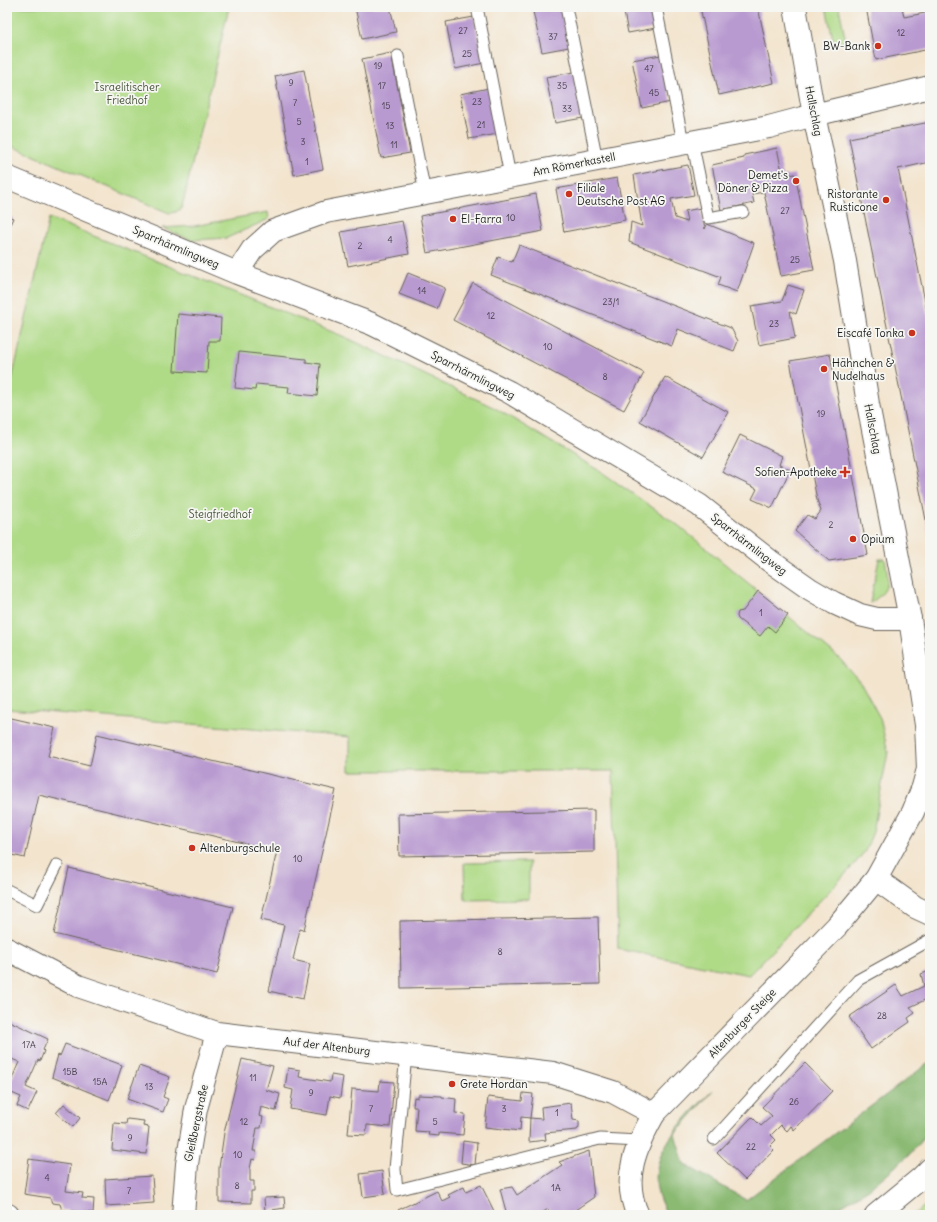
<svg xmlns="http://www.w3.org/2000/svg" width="937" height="1222" font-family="Delius,sans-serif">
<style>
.green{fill:#afda86;stroke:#667b51}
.forest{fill:#8bba73;stroke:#546b48}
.building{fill:#b89ad0}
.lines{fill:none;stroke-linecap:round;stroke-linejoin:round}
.lane-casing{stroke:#67625a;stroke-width:13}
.street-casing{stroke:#67625a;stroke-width:24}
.secondary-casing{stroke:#67625a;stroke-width:24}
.lane{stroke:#fff;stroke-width:11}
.street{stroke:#fff;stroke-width:22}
.secondary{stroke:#fff;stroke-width:22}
.poi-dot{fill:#c8321e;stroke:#f6f6f2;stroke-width:1.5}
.labels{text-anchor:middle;stroke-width:3.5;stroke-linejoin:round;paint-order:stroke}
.number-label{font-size:9px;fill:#433c49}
.poi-label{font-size:11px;fill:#1c1c1c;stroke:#f6f6f2;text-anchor:start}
.park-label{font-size:11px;fill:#48553c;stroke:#f6f6f2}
.street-label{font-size:11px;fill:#1c1c1c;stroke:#f6f6f2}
</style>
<rect width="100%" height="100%" fill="#f6f6f2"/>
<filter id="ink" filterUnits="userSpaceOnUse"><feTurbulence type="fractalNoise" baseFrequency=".025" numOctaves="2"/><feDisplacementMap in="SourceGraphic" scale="8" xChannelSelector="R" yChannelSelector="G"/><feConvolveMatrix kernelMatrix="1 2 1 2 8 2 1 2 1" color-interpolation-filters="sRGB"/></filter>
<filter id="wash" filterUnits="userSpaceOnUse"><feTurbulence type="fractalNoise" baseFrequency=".012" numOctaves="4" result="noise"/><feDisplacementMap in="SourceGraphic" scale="16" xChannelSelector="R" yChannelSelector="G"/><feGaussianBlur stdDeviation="0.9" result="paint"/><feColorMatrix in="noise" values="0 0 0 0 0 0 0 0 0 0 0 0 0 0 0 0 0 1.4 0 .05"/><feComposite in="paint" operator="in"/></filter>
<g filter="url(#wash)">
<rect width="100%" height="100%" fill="#f3e4cd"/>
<path class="green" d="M7,7H229L182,207L176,212L169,213L7,144Z
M826,7H839L846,42L834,44Z
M268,212L269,219L227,238L192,240L162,228L194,226Z
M49,218L345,337L495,408L603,473L679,526L839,658L861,683L880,718L888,752L873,832L865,851L854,865L749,975L618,949L613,771H350V737L7,709V401Z
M879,559H885C889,581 891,590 870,603Z
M529,862V899L465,900L464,863Z
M930,1202V1215H913Z"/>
<path class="forest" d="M930,1062V1130L909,1155L869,1189L827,1214L668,1215C634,1164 680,1124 713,1090L675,1134L684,1164L746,1200Z"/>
<g id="blocks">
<path class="building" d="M355,7H390L396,32L362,39Z
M532,7H561L569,47L542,52Z
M623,7H652L656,28L628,33Z
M700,7H758L774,83L719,95Z
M866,7H902L904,17L930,12V49L876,60Z
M474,17L484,63L455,69L446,22Z
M391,53L410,153L381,158L362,59Z
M661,55L671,102L642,108L632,60Z
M304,70L323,169L294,175L275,76Z
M574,72L583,118L555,123L546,77Z
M489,88L498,134L469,139L460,94Z
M930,122V162L898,169L930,326L929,535L849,138Z
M777,148L783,176L795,174L814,270L781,276L764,192L752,194L754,203L721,210L712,165L744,158V155Z
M688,165L694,195L671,199L675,218L687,222L685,211L701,208L705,229L707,224L754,243L737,292L718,285L721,277L629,242L631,222L642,226L634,175Z
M617,178L625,220L564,232L556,189Z
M536,194L543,231L427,253L420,216Z
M7,216L13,218L7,231Z
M402,221L409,254L348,266L341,232Z
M519,245L731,328L738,341L734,351L678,329L672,346L491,275L498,257L512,262Z
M408,273L445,288L437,309L399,294Z
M473,283L644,373L624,410L453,320Z
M788,285L804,290L796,314L790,311L795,338L759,345L751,306L782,301Z
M178,314L221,318L220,341H209L207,373L174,371Z
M239,352L306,359V362L320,364L317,396L288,393L289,387L256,384L255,390L235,388Z
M830,354L868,555L829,561L795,531L807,515L815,519L821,511L817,500L790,361Z
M665,377L728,412L703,457L640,421Z
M740,435L782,456L779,465L790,470L772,508L752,499L757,489L722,472Z
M758,591L788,615L775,632L768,626L760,636L738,619L737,616L738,612L743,611Z
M7,717L55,728L48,756L90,766L97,734L336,790L304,930L300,929L293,960L310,964L303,999L269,991L284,925L261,920L277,851L39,795L25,858L7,854Z
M594,810V852L399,856L398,814Z
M69,868L233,907L217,974L54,934Z
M598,917L600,984L401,988L400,921Z
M930,971V1007L927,999L910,1007L915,1013L908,1018L910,1022L871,1049L849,1017L896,985L903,996L924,986L921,974Z
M7,1020L48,1039L43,1050L44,1051L40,1061L38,1060L26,1087L37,1092L28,1111L17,1106L21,1097L7,1091L19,1062L7,1057Z
M65,1044L122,1065L115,1087H114L109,1100L52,1077L58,1055L60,1056Z
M242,1059L273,1066L266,1090L280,1094L276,1111L261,1107L259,1116L263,1117L261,1128H257L253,1151H256L255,1160L252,1159L250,1169V1181H254V1191H251V1203L219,1202V1168L224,1133Z
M805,1063L832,1091L794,1130L791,1126L787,1131L781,1125L771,1135L776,1140L770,1146L774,1150L745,1180L717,1153L752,1117L761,1126L772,1116L762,1107Z
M139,1066L170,1077L163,1097L168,1099L163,1112L127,1099Z
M288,1068L300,1070L299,1077L330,1082L331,1075L343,1077L340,1098L330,1096L327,1115L290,1109L293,1090L285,1088Z
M380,1081L394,1082L390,1127L367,1125L366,1135L348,1134L352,1089L379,1091Z
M523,1093L533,1094L530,1118L521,1117L520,1131L485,1127L488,1097L522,1101Z
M418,1095L442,1096V1097L456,1099L455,1113L465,1114L463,1135L439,1133V1136L428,1135L429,1132L415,1131L417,1107H413L414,1097L418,1098Z
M571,1103L573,1120L579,1121V1127L577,1130L545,1133L546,1140L529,1142L530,1118L542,1119L541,1107Z
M64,1104L80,1118L73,1127L56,1113Z
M127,1119L144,1121L143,1126L149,1127L146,1154L112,1150L114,1123L126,1124Z
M463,1141L477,1143L475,1165L461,1163Z
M589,1151L594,1197L568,1215H552L548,1209L539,1215H507L500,1189L512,1187L517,1195L562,1165L559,1162Z
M29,1159L70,1165L66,1191L83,1193L82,1198L94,1199L93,1213L62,1210L60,1204L52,1203L50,1198L24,1194Z
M382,1171L385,1194L363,1197L360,1174Z
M152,1176L154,1203L106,1206L105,1179Z
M481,1185L496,1215H400L398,1210L437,1191L442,1201L450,1197L448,1195L464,1187L466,1192Z
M284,1197L285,1208L265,1211L264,1198Z"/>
</g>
</g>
<g filter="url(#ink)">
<use href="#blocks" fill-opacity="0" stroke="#67625a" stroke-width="1"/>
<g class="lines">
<defs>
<path id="lane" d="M477,7L510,176
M566,7L597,160
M656,7L683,142
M398,56L425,193
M692,141L708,218L743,212
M7,890L37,905L57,865
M406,1055L395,1169L397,1190L600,1139L639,1141
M714,1139L858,980L930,940"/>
<path id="street" d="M7,177L237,273L372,324L509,392L699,505L770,561L810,589L834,603L860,615L877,619H910
M237,273L252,250L273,231L326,212L769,127L814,115
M876,879L915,907L930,914
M7,949L78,986L217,1033L553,1073L613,1092L654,1114
M7,1215H8
M183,1215L187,1164L196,1109L217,1033"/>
<path id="secondary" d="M814,115L930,87
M638,1215C621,1179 636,1146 654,1114L837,926L876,879L913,812L923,787L928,769L926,725L910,619L868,404L845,261L814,115L795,7
M876,1215L921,1178L930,1169"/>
</defs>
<use href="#lane" class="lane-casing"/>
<use href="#street" class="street-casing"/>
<use href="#secondary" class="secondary-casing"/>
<use href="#lane" class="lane"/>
<use href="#street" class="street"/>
<use href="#secondary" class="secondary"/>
</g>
</g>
<g class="poi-dot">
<circle cx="878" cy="46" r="4"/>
<circle cx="796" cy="181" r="4"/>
<circle cx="569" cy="194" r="4"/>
<circle cx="886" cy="200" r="4"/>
<circle cx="453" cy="219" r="4"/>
<circle cx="912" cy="333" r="4"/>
<circle cx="824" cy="369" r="4"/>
<path d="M843 466h4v4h4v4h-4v4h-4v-4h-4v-4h4z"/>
<circle cx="853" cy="539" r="4"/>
<circle cx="192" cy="848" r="4"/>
<circle cx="452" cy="1084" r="4"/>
</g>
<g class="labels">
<g class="number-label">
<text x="463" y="34">27</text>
<text x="901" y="36">12</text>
<text x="553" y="40">37</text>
<text x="467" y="57">25</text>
<text x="378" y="69">19</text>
<text x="649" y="72">47</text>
<text x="291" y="86">9</text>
<text x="382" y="89">17</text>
<text x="562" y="89">35</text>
<text x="654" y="96">45</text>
<text x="477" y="105">23</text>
<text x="295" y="106">7</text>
<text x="386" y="109">15</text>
<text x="567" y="112">33</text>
<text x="299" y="125">5</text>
<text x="481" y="128">21</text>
<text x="390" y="129">13</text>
<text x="303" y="145">3</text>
<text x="394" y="148">11</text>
<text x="307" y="165">1</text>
<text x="785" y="214">27</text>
<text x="511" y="221">10</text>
<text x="390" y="243">4</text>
<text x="360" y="249">2</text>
<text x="795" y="263">25</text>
<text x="422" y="294">14</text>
<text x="611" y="305">23/1</text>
<text x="491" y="319">12</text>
<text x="774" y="327">23</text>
<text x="548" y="350">10</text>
<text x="605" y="380">8</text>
<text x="821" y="417">19</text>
<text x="831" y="528">2</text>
<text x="761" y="616">1</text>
<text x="298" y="862">10</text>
<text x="500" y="955">8</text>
<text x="882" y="1019">28</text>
<text x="29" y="1048">17A</text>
<text x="70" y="1075">15B</text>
<text x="253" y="1081">11</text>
<text x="100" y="1085">15A</text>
<text x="149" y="1090">13</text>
<text x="311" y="1096">9</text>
<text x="794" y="1105">26</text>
<text x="371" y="1112">7</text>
<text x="504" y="1112">3</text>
<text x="557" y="1116">1</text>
<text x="244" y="1125">12</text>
<text x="435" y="1125">5</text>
<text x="130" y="1141">9</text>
<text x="751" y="1150">22</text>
<text x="238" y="1158">10</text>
<text x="47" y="1181">4</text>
<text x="237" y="1189">8</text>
<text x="556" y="1191">1A</text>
<text x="129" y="1194">7</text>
</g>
<g class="poi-label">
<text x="870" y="50" text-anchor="end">BW-Bank</text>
<text x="788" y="179" text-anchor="end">Demet's<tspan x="788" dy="13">Döner &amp; Pizza</tspan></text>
<text x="577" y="192">Filiale<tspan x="577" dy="13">Deutsche Post AG</tspan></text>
<text x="878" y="198" text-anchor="end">Ristorante<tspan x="878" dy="13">Rusticone</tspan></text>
<text x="461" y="223">El-Farra</text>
<text x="904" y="337" text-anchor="end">Eiscafé Tonka</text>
<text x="832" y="367">Hähnchen &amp;<tspan x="832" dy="13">Nudelhaus</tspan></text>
<text x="837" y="476" text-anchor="end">Sofien-Apotheke</text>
<text x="861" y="543">Opium</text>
<text x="200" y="852">Altenburgschule</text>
<text x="460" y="1088">Grete Hordan</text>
</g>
<g class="park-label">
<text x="127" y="91">Israelitischer<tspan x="127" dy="13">Friedhof</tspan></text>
<text x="220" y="518">Steigfriedhof</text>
</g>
<g class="street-label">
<text transform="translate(814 111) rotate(79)" y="4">Hallschlag</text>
<text transform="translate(574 164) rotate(-11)" y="4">Am Römerkastell</text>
<text transform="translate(176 247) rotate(23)" y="4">Sparrhärmlingweg</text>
<text transform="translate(473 375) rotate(27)" y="4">Sparrhärmlingweg</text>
<text transform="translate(873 429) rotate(79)" y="4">Hallschlag</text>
<text transform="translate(749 544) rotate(38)" y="4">Sparrhärmlingweg</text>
<text transform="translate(742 1023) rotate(-46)" y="4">Altenburger Steige</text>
<text transform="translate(327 1046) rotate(7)" y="4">Auf der Altenburg</text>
<text transform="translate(196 1123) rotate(-78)" y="4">Gleißbergstraße</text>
</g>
</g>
<rect width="937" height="1222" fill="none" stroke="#f6f6f2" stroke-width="24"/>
</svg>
